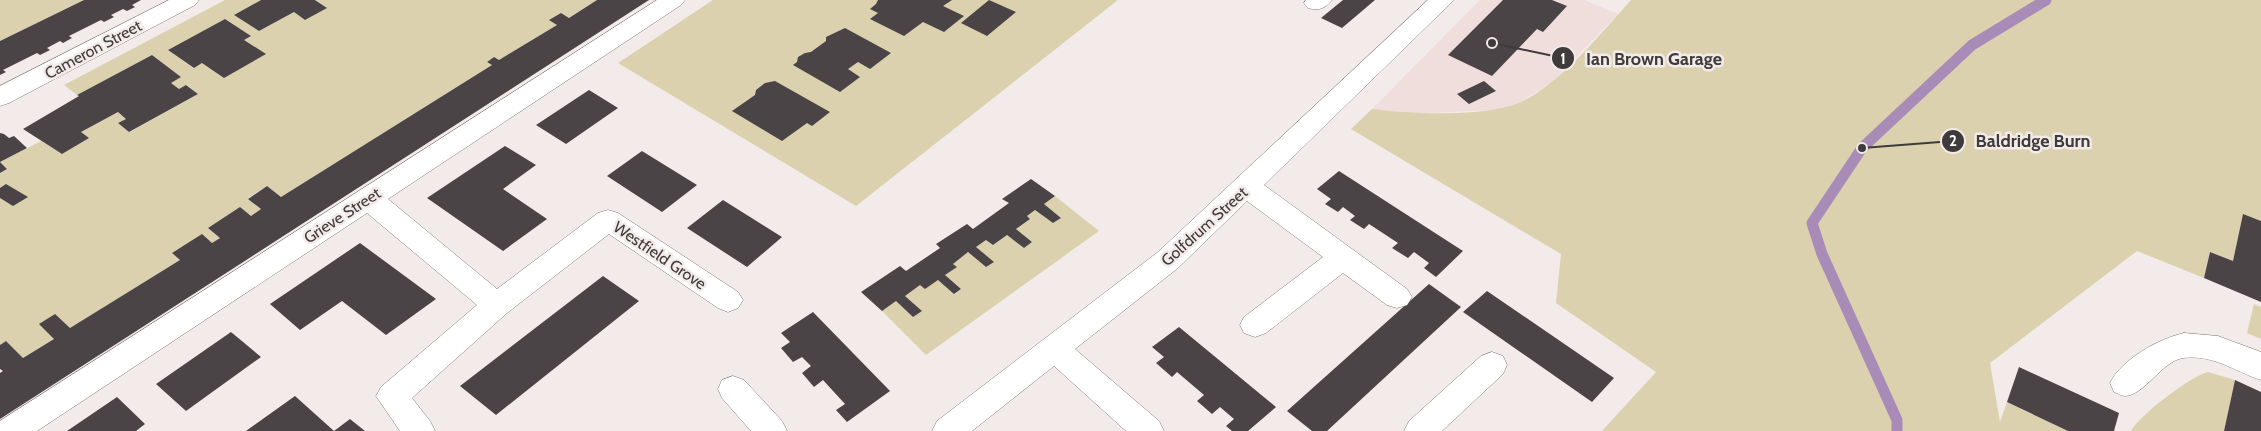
<svg xmlns="http://www.w3.org/2000/svg" width="2261" height="431" font-family="Cabin,sans-serif">
<style>
.built{fill:#efdedc}
.green{fill:#dbd1af;fill-rule:evenodd}
.lines{fill:none;stroke-linecap:round;stroke-linejoin:round}
.stream{stroke:#a88bb7;stroke-width:11}
.building{fill:#4a4447}
.minor-casing{stroke:#807877;stroke-width:1}
.minor{fill:#fff;fill-rule:evenodd}
.labels{text-anchor:middle;stroke-width:5;stroke-linejoin:round;paint-order:stroke}
.street-label{font-size:16px;fill:#3f3b3b;stroke:#f3ebea}
.leader{fill:none;stroke:#3f3b3b;stroke-width:2}
.callout-dot{fill:#3f3b3b;stroke:#f3ebea;stroke-width:2}
.mark-label{font-size:15px;text-anchor:middle;font-weight:bold;fill:#fff}
.callout-label{font-size:18px;text-anchor:middle;font-weight:bold;fill:#3f3b3b;stroke:#f3ebea;stroke-width:5;stroke-linejoin:round;paint-order:stroke}
</style>
<rect width="100%" height="100%" fill="#f3ebea"/>
<path class="built" d="M1480,0H1584L1618,14L1553,81L1517,104L1495,110L1407,114L1372,109Z"/>
<path class="green" d="M0,0H84L0,41Z
M225,0H261L234,15L259,31L294,12L305,20L326,8L316,0H597L569,18L561,13L550,20L557,25L499,60L494,57L487,62L492,65L281,197L267,186L248,198L261,209L251,216L240,208L208,228L220,238L212,243L202,235L172,253L180,260L70,328L40,324L54,339L23,358L6,341L0,345V173L7,169L0,162L41,141L62,154L88,138L81,132L118,112L126,119L118,123L130,132L198,94L187,85L179,89L171,83L181,77L152,55L77,95L64,85ZM225,19L251,36L193,68L168,50Z
M713,0H1118L856,206L618,63Z
M1631,0H2261V221L2243,215L2233,261L2210,252L2204,278L2137,251L1990,363L2000,422L2007,402L2068,431H1602L1656,372L1556,303L1561,254L1351,129L1372,109C1409,114 1481,117 1516,104C1557,88 1601,33 1631,0Z
M1055,196L1099,231L926,355L882,311L896,301L913,317L921,310L905,296L920,285L938,280L955,294L961,289L945,275L956,267L953,264L968,252L986,267L993,262L976,247L986,240L993,245L1007,235L1024,248L1032,242L1016,229L1030,219L1027,216L1035,210L1053,223L1061,218L1044,204Z
M2254,304L2261,307V339L2247,333Z
M2208,372L2235,380L2224,431H2131C2140,415 2189,377 2208,372Z"/>
<g class="lines">
<path class="stream" d="M1897,431V420L1822,254L1812,223L1862,148L1972,45L2046,0"/>
</g>
<path class="building" d="M84,0H141L132,5L135,7L127,11L123,9L111,15L114,17L104,22L101,20L69,36L72,38L63,43L60,41L47,48L50,50L40,55L37,53L3,70L6,72L0,75V41Z
M261,0H315L327,8L305,20L294,12L259,31L234,15Z
M597,0H649L0,419V373L3,371L0,369V345L6,341L23,358L54,339L39,324L55,314L70,328L180,260L172,253L202,234L212,243L220,238L208,228L240,207L251,216L261,209L248,199L267,186L281,197L492,65L487,62L494,57L499,60L557,25L549,20L561,13L569,18Z
M878,0H952L943,6L964,16L944,32L923,22L904,36L870,19L878,13L870,9L876,4Z
M989,0L1016,12L987,36L961,23Z
M1343,0H1375L1342,28L1321,18Z
M1503,0H1552L1567,6L1543,32L1537,29L1492,76L1448,55Z
M225,19L251,36L244,40L266,54L224,78L202,63L194,68L168,50Z
M845,28L891,53L870,69L858,62L848,69L860,77L840,92L793,65L797,62L798,57L805,53L811,52L826,41V37Z
M152,55L181,77L171,83L179,89L186,85L198,94L129,132L118,123L126,119L118,112L81,132L89,138L62,154L23,129L79,96L77,95Z
M775,81L830,112L812,126L807,123L782,141L732,111L755,95L756,90L765,83Z
M1484,81L1496,91L1469,104L1457,94Z
M589,90L618,108L566,144L536,125Z
M0,133L4,134L9,138L14,136L27,148L0,162L7,169L0,173Z
M505,146L536,165L503,189L547,219L503,251L427,198Z
M642,151L697,185L662,212L607,176Z
M1339,171L1463,251L1436,277L1424,268L1429,263L1414,252L1408,258L1392,248L1398,243L1369,224L1364,229L1350,220L1355,216L1343,207L1338,212L1325,204L1331,199L1317,189Z
M1031,179L1055,196L1044,204L1061,218L1053,223L1035,210L1027,216L1030,219L1016,229L1032,242L1024,248L1007,235L993,245L986,240L976,247L994,262L986,267L968,252L953,264L957,267L945,275L961,289L954,294L938,280L925,289L920,285L905,296L922,311L913,317L896,301L882,311L861,292L900,266L906,271L940,248L936,244L967,224L973,229L1009,203L1002,199Z
M6,184L28,197L13,206L0,198V188Z
M723,200L782,237L747,267L687,228Z
M2243,214L2261,221V302L2204,278L2210,252L2233,261Z
M360,243L436,299L386,335L342,301L300,330L270,304Z
M603,276L639,301L496,415L460,386Z
M1429,284L1461,307L1327,431H1312L1287,411Z
M1487,291L1614,378L1592,402L1463,312Z
M813,312L890,391L847,422L836,410L845,404L823,380L814,387L802,373L811,366L802,357L793,362L781,348L790,342L781,333Z
M1179,327L1276,407L1248,431H1232L1226,426L1234,419L1220,407L1212,414L1197,401L1204,395L1177,372L1172,377L1156,363L1164,357L1152,347Z
M231,332L261,357L186,411L156,384Z
M2019,367L2119,413L2114,431H2068L2007,402Z
M2235,380L2261,392V431H2224Z
M295,396L334,431L350,419L365,431H246Z
M117,397L145,424L136,431H67Z"/>
<g class="lines">
<defs>
<path id="minor" d="M169,0H199L195,5L9,103L0,106V86Z
M657,0H685L681,5L388,199L497,289L598,213L608,210L618,213L738,292L743,300L738,308L728,312L718,308L609,234L507,313L412,398L430,421L435,431H400L376,396L381,387L477,305L367,213L37,431H0V421Z
M1306,0H1332C1325,9 1318,11 1308,8L1304,3Z
M1428,0H1454L1264,185L1407,289L1412,297L1407,305L1397,308L1387,305L1343,273L1266,333L1255,337L1244,333L1240,325L1244,317L1323,257L1247,201L1178,268L1075,349L1159,421L1164,431H1126L1054,366L972,431H932L937,421L1158,252Z
M2184,333L2218,336L2261,352V380C2234,371 2213,354 2183,358C2162,361 2145,395 2125,396C2122,396 2117,393 2114,392L2110,383C2122,359 2158,339 2184,333Z
M1492,352L1503,356L1507,365L1503,374L1442,431H1404L1409,421L1481,356Z
M733,376L744,380L782,421L787,431H751L722,398L718,389L722,380Z"/>
</defs>
<use href="#minor" class="minor-casing"/>
<use href="#minor" class="minor"/>
</g>
<g class="labels">
<g class="street-label">
<text transform="translate(93 49) rotate(-28)" y="6">Cameron Street</text>
<text transform="translate(342 215) rotate(-33)" y="6">Grieve Street</text>
<text transform="translate(1204 226) rotate(-42)" y="6">Golfdrum Street</text>
<text transform="translate(660 255) rotate(34)" y="6">Westfield Grove</text>
</g>
</g>
<path class="leader" d="M1492 43L1563 58M1862 148L1953 141"/>
<g class="callout-dot">
<circle cx="1492" cy="43" r="5"/>
<circle cx="1862" cy="148" r="5"/>
<circle cx="1563" cy="58" r="12"/>
<circle cx="1953" cy="141" r="12"/>
</g>
<g class="mark-label">
<text x="1563" y="64">1</text>
<text x="1953" y="146">2</text>
</g>
<g class="callout-label">
<text x="1654" y="65">Ian Brown Garage</text>
<text x="2033" y="147">Baldridge Burn</text>
</g>
</svg>
